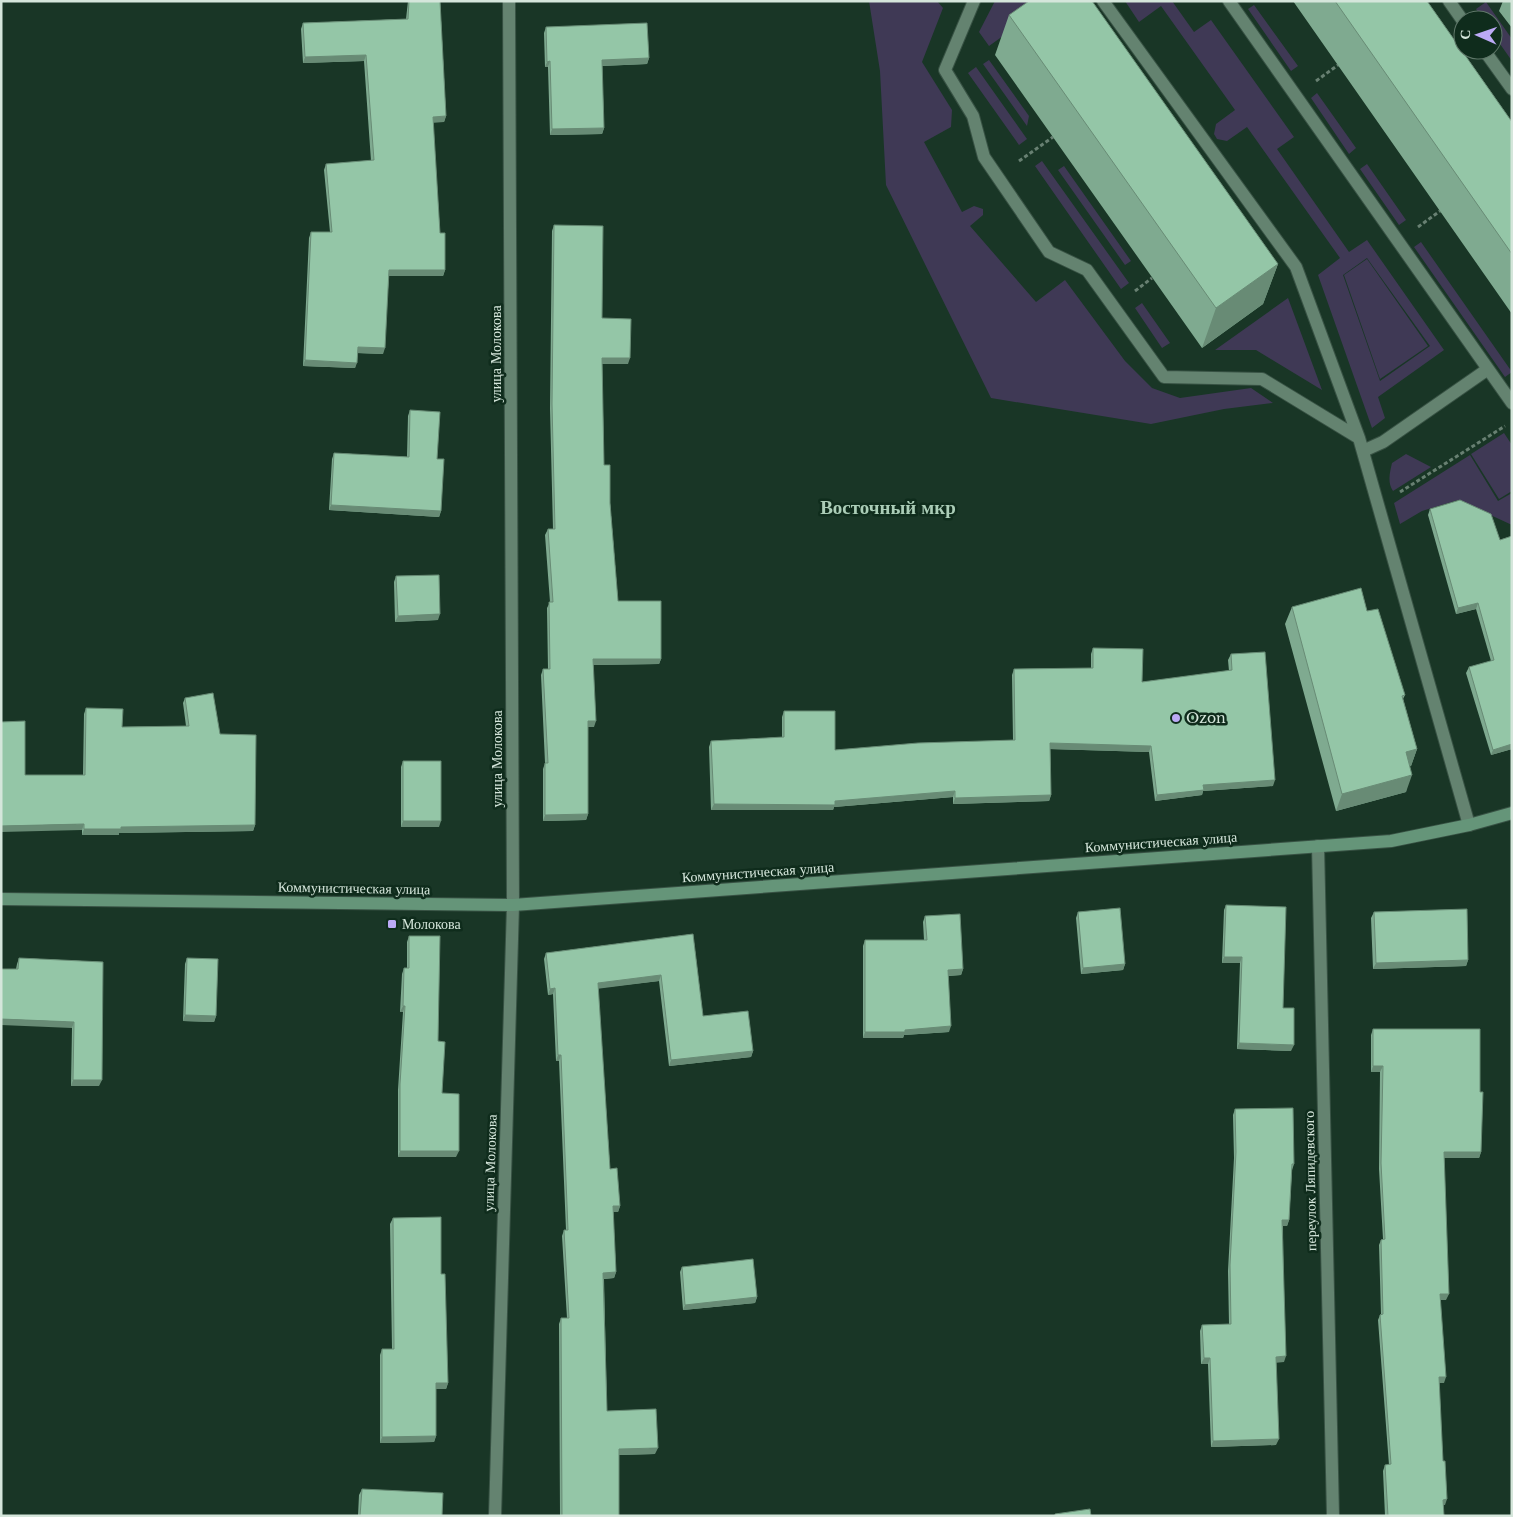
<svg xmlns="http://www.w3.org/2000/svg" width="1513" height="1517" font-family="'Libre Baskerville',serif">
<style>
.green{fill:#3f3955;fill-rule:evenodd}
.lines{fill:none;stroke-linecap:round;stroke-linejoin:round}
.lane-casing{stroke:#385244;stroke-width:14}
.street-casing{stroke:#385244;stroke-width:14}
.secondary-casing{stroke:#385244;stroke-width:14}
.path{stroke:#688072;stroke-width:3;stroke-dasharray:4 2.5;stroke-linecap:butt}
.lane{stroke:#648370;stroke-width:12}
.street{stroke:#648370;stroke-width:12}
.secondary{stroke:#659579;stroke-width:12}
.wall{fill:#7faa90}
.shaded-wall{fill:#688b75}
.building{fill:#94c6a7;stroke:#688b75}
.poi-dot{fill:#bcaaf6;stroke:#0f2c1c;stroke-width:2}
.labels{text-anchor:middle;stroke-width:5;stroke-linejoin:round;paint-order:stroke}
.street-label{font-size:14px;fill:#d5e6db;stroke:#0f2c1c}
.poi-label{font-size:14px;fill:#d5e6db;stroke:#0f2c1c;text-anchor:start}
.district-label{font-size:19px;font-weight:bold;fill:#abcdb7;stroke:#0f2c1c}
</style>
<rect width="100%" height="100%" fill="#193626"/>
<path class="green" d="M869,1H937L943,8L922,62L952,110L951,127L924,142L962,212L974,206L983,209V215L970,226L1036,302L1065,280L1125,361L1152,388L1180,398L1251,388L1273,403L1224,409L1151,424L991,398L886,185L880,71Z
M995,1H1052L989,46L979,32Z
M1125,1H1172L1194,32L1211,20L1294,137L1277,149L1349,252L1367,240L1444,350L1378,397L1385,418L1372,428L1318,275L1340,258L1247,127L1227,141L1217,139L1214,134L1216,124L1235,110L1161,6L1139,22ZM1367,258L1430,346L1380,381L1343,275Z
M1486,2L1512,39V61L1493,34V20H1483L1476,9Z
M1254,5L1298,66L1291,71L1248,9Z
M989,60L1029,116L1027,126L983,64Z
M976,67L1027,139L1019,145L968,73Z
M1317,93L1356,148L1349,154L1311,98Z
M1042,161L1129,283L1121,289L1035,166Z
M1367,164L1406,220L1399,225L1360,169Z
M1064,166L1131,261L1125,265L1058,170Z
M1421,242L1512,372L1505,377L1414,247Z
M1367,259L1428,346L1380,379L1344,275Z
M1288,298L1322,390L1256,350H1215Z
M1142,303L1170,343L1162,348L1135,308Z
M1504,433L1512,445V491L1499,499L1471,454Z
M1406,454L1431,467L1393,491C1387,482 1390,472 1392,463Z
M1470,455L1498,501L1512,493V525L1458,500L1422,511L1400,524L1394,503Z"/>
<g class="lines">
<defs>
<path id="lane" d="M974,1L945,70L973,116L984,157L1049,252L1087,270L1164,377L1262,379L1359,438L1469,825
M1103,1L1296,267L1359,438
M1229,1L1512,403
M1449,1L1463,21
M1484,50L1512,89
M1363,451L1383,442L1488,369"/>
<path id="street" d="M1318,846L1333,1516
M495,1516L513,905L509,1"/>
<path id="secondary" d="M1,899L513,905L1391,841L1469,825L1512,813"/>
</defs>
<use href="#lane" class="lane-casing"/>
<use href="#street" class="street-casing"/>
<use href="#secondary" class="secondary-casing"/>
<path class="path" d="M1316,81L1338,65
M1019,161L1053,137
M1418,227L1440,211
M1135,291L1152,278
M1400,492L1505,426"/>
<use href="#lane" class="lane"/>
<use href="#street" class="street"/>
<use href="#secondary" class="secondary"/>
</g>
<path class="wall" d="M408,1H440L446,116L444,122H433L440,233L445,270L443,276H389L383,354L358,353L355,368L303,366L309,238L311,232H330L324,170L326,164L371,161L364,61L303,63L301,29L303,23L406,19Z
M1293,1H1427L1512,122V314Z
M1503,1H1512V28L1499,11Z
M1009,15L1278,264L1263,304L1202,348L995,55Z
M546,27L649,58L647,64L602,66L604,128L602,134L550,135L548,67H545L544,33Z
M554,225L602,318L628,364H602L604,465L610,503L618,601L661,659L659,664L593,665L594,727H588V814L586,820L543,821V769L545,763L541,675L543,669H548L547,608L550,602L545,535L548,529H553L550,409L552,231Z
M410,410L437,459L441,511L439,517L329,510L332,459L334,453L407,457L408,416Z
M1430,509L1500,540L1512,536V749L1491,755L1466,673L1469,667L1491,661L1476,609L1456,614L1428,515Z
M396,576L438,620L395,622L394,582Z
M1292,607L1367,611L1405,695L1403,699L1417,749L1411,766H1410L1406,792L1336,811L1285,624Z
M1093,648L1142,682L1229,671L1228,660L1231,654L1273,786L1203,791L1202,795L1155,801L1149,752L1050,749L1051,795L1049,801L953,804V797L834,807L833,810H711L709,747L711,741L782,737V717L784,711L835,750L1013,740L1012,675L1014,669L1091,668V654Z
M185,698L220,734L255,825L253,831L119,833V835H82V830L25,775H83L84,714L86,708L122,727L186,726L183,703Z
M403,761L439,827H401V767Z
M1226,905L1283,1008L1291,1051L1237,1049L1240,963H1222L1224,910Z
M1078,912L1125,964L1123,970L1081,974L1076,918Z
M1374,912L1468,960L1466,966L1373,969L1371,918Z
M925,916L963,969L961,975L948,976L949,1032L904,1035L903,1038H863V946L865,940H924L923,922Z
M693,934L703,1016L753,1051L751,1057L669,1066L659,981L598,988L610,1169L620,1206L618,1212H613L616,1272L614,1278L604,1279L607,1411L655,1454L619,1455V1516H560L559,1324L561,1318H567L562,1236L564,1230H566L559,1061H556L553,994L548,995L544,959L546,953Z
M409,936L438,1041L442,1093L456,1157H398V1090L403,1012H400L402,974L404,968H407V942Z
M19,958L103,962L99,1086H71L72,1028L16,969L17,964Z
M187,958L216,1016L214,1022L183,1021L185,964Z
M1373,1029L1480,1092L1481,1152L1479,1158H1444L1446,1300H1440L1444,1383H1439L1445,1505H1443L1444,1516H1385L1383,1471L1385,1465H1389L1378,1320L1380,1315L1381,1314L1379,1245L1381,1240L1383,1239L1379,1169L1380,1072H1371V1035Z
M1235,1109L1294,1164L1292,1170L1289,1220L1287,1226H1283L1284,1362H1276V1445L1211,1447L1208,1364H1201L1200,1331L1202,1325L1229,1324L1228,1271L1234,1158L1233,1115Z
M393,1218L441,1274L448,1383L446,1389H436V1436L434,1442L380,1443V1355L382,1349H392L390,1224Z
M682,1267L757,1297L755,1303L683,1310L680,1272Z
M362,1489L442,1516H358L359,1495Z"/>
<path class="shaded-wall" d="M366,55L364,61L303,63L305,57Z
M649,58L647,64L600,66L602,60Z
M550,61L548,67H545L547,62Z
M446,116L444,122L431,123L433,117Z
M604,128L602,134L550,135L552,129Z
M1278,264L1263,304L1202,348L1216,308Z
M389,270H445L443,276H387Z
M358,347L385,348L383,354L356,353Z
M602,358H630L628,364H600Z
M305,360L357,363L355,368L303,366Z
M331,505L441,511L439,517L329,510Z
M1478,603L1476,609L1456,614L1458,608Z
M440,614L438,620L395,622L398,616Z
M593,659H661L659,664L591,665Z
M588,721H596L594,727H585Z
M1050,743L1151,746L1149,752L1048,749Z
M1512,744V749L1491,755L1493,750Z
M1417,749L1411,766L1399,769L1406,752Z
M1412,775L1406,792L1336,811L1342,794Z
M1275,780L1273,786L1203,791L1202,795L1155,801L1157,795L1203,785Z
M955,791L953,797L834,807L833,810H711L714,804L835,801Z
M1051,795L1049,801L953,804L955,798Z
M588,814L586,820L543,821L545,815Z
M403,821H441L439,827H401Z
M84,824L82,830L1,832V826Z
M255,825L253,831L119,833V835H82L84,829L121,827Z
M1224,957H1242L1240,963H1222Z
M1468,960L1466,966L1373,969L1376,963Z
M1125,964L1123,970L1081,974L1083,968Z
M963,969L961,975L946,976L948,970Z
M661,975L659,981L596,989L598,983Z
M555,988L553,994L548,995L550,989Z
M403,1006H405L403,1012H400Z
M185,1015L216,1016L214,1022L183,1021Z
M1,1019L74,1022L72,1028L1,1025Z
M951,1026L949,1032L904,1035L903,1038H863L865,1032Z
M1239,1043L1294,1045L1291,1051L1237,1049Z
M753,1051L751,1057L669,1066L671,1060Z
M558,1055H561L559,1061H556Z
M1373,1066H1383L1380,1072H1371Z
M73,1080H102L99,1086H71Z
M400,1151H459L456,1157H398Z
M1444,1152H1481L1479,1158H1442Z
M613,1206H620L618,1212H611Z
M1282,1220H1289L1287,1226H1280Z
M616,1272L614,1278L601,1279L603,1273Z
M1440,1294H1449L1446,1300H1438Z
M757,1297L755,1303L683,1310L685,1305Z
M1286,1356L1284,1362L1274,1363L1276,1357Z
M1204,1358H1210L1208,1364H1201Z
M1439,1377H1446L1444,1383H1436Z
M436,1383H448L446,1389H434Z
M436,1436L434,1442L380,1443L382,1437Z
M1279,1439L1276,1445L1211,1447L1213,1441Z
M658,1448L655,1454L617,1455L619,1449Z
M1447,1499L1445,1505H1440L1443,1500Z"/>
<path class="building" d="M409,1H440L446,116L433,117L440,233H445V270H389L385,348L358,347L357,363L305,360L311,232H332L326,164L374,160L366,55L305,57L303,23L408,19Z
M1029,1H1092L1278,264L1216,308L1009,15Z
M1335,1H1427L1512,122V254Z
M647,23L649,58L602,60L604,128L552,129L550,61L547,62L546,27Z
M554,225L603,226L602,318L631,319L630,358H602L604,465H610V503L618,601H661V659H593L596,721H588V814L545,815V763H548L543,669H550L549,602H553L548,529H555L552,404Z
M410,410L440,412L437,459H444L441,511L331,505L334,453L409,457Z
M1460,500L1491,514L1500,540L1512,536V744L1493,750L1469,667L1494,660L1478,603L1458,608L1430,509Z
M439,575L440,614L398,616L396,576Z
M1361,588L1367,611L1378,609L1405,695L1402,696L1417,749L1406,752L1412,775L1342,794L1292,607Z
M1093,648L1143,649L1142,682L1232,670L1231,654L1265,652L1275,780L1203,785L1204,790L1157,795L1151,746L1050,743L1051,795L955,798V791L835,801V805L714,804L711,741L784,737V711H835V750L918,743L1015,740L1014,669L1093,668Z
M213,693L220,734L256,735L255,825L121,827V829H84V824L1,826V722L25,721V775H85L86,708L123,709L122,727L189,726L185,698Z
M403,761H441V821H403Z
M1226,905L1286,907L1283,1008H1294V1045L1239,1043L1242,957H1224Z
M1120,908L1125,964L1083,968L1078,912Z
M1467,909L1468,960L1376,963L1374,912Z
M960,914L963,969L948,970L951,1026L905,1030V1032H865V940H927L925,916Z
M693,934L703,1016L748,1011L753,1051L671,1060L661,975L598,983L610,1169L617,1168L620,1206H613L616,1272L603,1273L607,1411L656,1409L658,1448L619,1449V1516H562L561,1318H569L564,1230H568L561,1055H558L555,988L550,989L546,953Z
M409,936H440L438,1041L445,1042L442,1093L459,1094V1151H400V1084L405,1006H403L404,968H409Z
M19,958L103,962L102,1080H73L74,1022L1,1019V969H18Z
M187,958L218,959L216,1016L185,1015Z
M1373,1029H1480V1092H1483L1481,1152H1444L1449,1294H1440L1446,1377H1439L1443,1461H1445L1447,1499L1443,1500L1444,1516H1388L1385,1465L1391,1464L1380,1315L1383,1314L1381,1240L1385,1239L1381,1163L1383,1066H1373Z
M1293,1108L1294,1164H1292L1289,1220H1282L1286,1356L1276,1357L1279,1439L1213,1441L1210,1358H1204L1202,1325L1231,1324L1230,1265L1236,1152L1235,1109Z
M441,1217V1274H445L448,1383H436V1436L382,1437V1349H394L393,1218Z
M753,1259L757,1297L685,1305L682,1267Z
M362,1489L443,1493L442,1516H360Z
M1090,1509L1091,1516H1055V1514Z"/>
<g class="poi-dot">
<circle cx="1176" cy="718" r="5"/>
<rect x="387" y="919" width="10" height="10" rx="2.5"/>
</g>
<g class="labels">
<g class="street-label">
<text transform="translate(496 354) rotate(-90)" y="5">улица Молокова</text>
<text transform="translate(497 759) rotate(-90)" y="5">улица Молокова</text>
<text transform="translate(1161 842) rotate(-4)" y="5">Коммунистическая улица</text>
<text transform="translate(758 872) rotate(-4)" y="5">Коммунистическая улица</text>
<text transform="translate(354 888) rotate(1)" y="5">Коммунистическая улица</text>
<text transform="translate(490 1163) rotate(-88)" y="5">улица Молокова</text>
<text transform="translate(1310 1181) rotate(-91)" y="5">переулок Ляпидевского</text>
</g>
<g class="poi-label">
<text x="1186" y="723">Ozon</text>
<text x="402" y="929">Молокова</text>
</g>
<g class="district-label">
<text x="888" y="514">Восточный мкр</text>
</g>
</g>
<rect width="1513" height="1517" fill="none" stroke="#d5e6db" stroke-width="5"/>
<g transform="translate(1478 35) rotate(272)"><circle r="24" fill="#0f2c1c" stroke="#5e7668"/>
<path d="M0-4L9 19L0 12L-9 19Z" fill="#bcaaf6"/>
<text y="-8" font-size="14" font-weight="bold" text-anchor="middle" fill="#d5e6db">С</text>
</g>
</svg>
